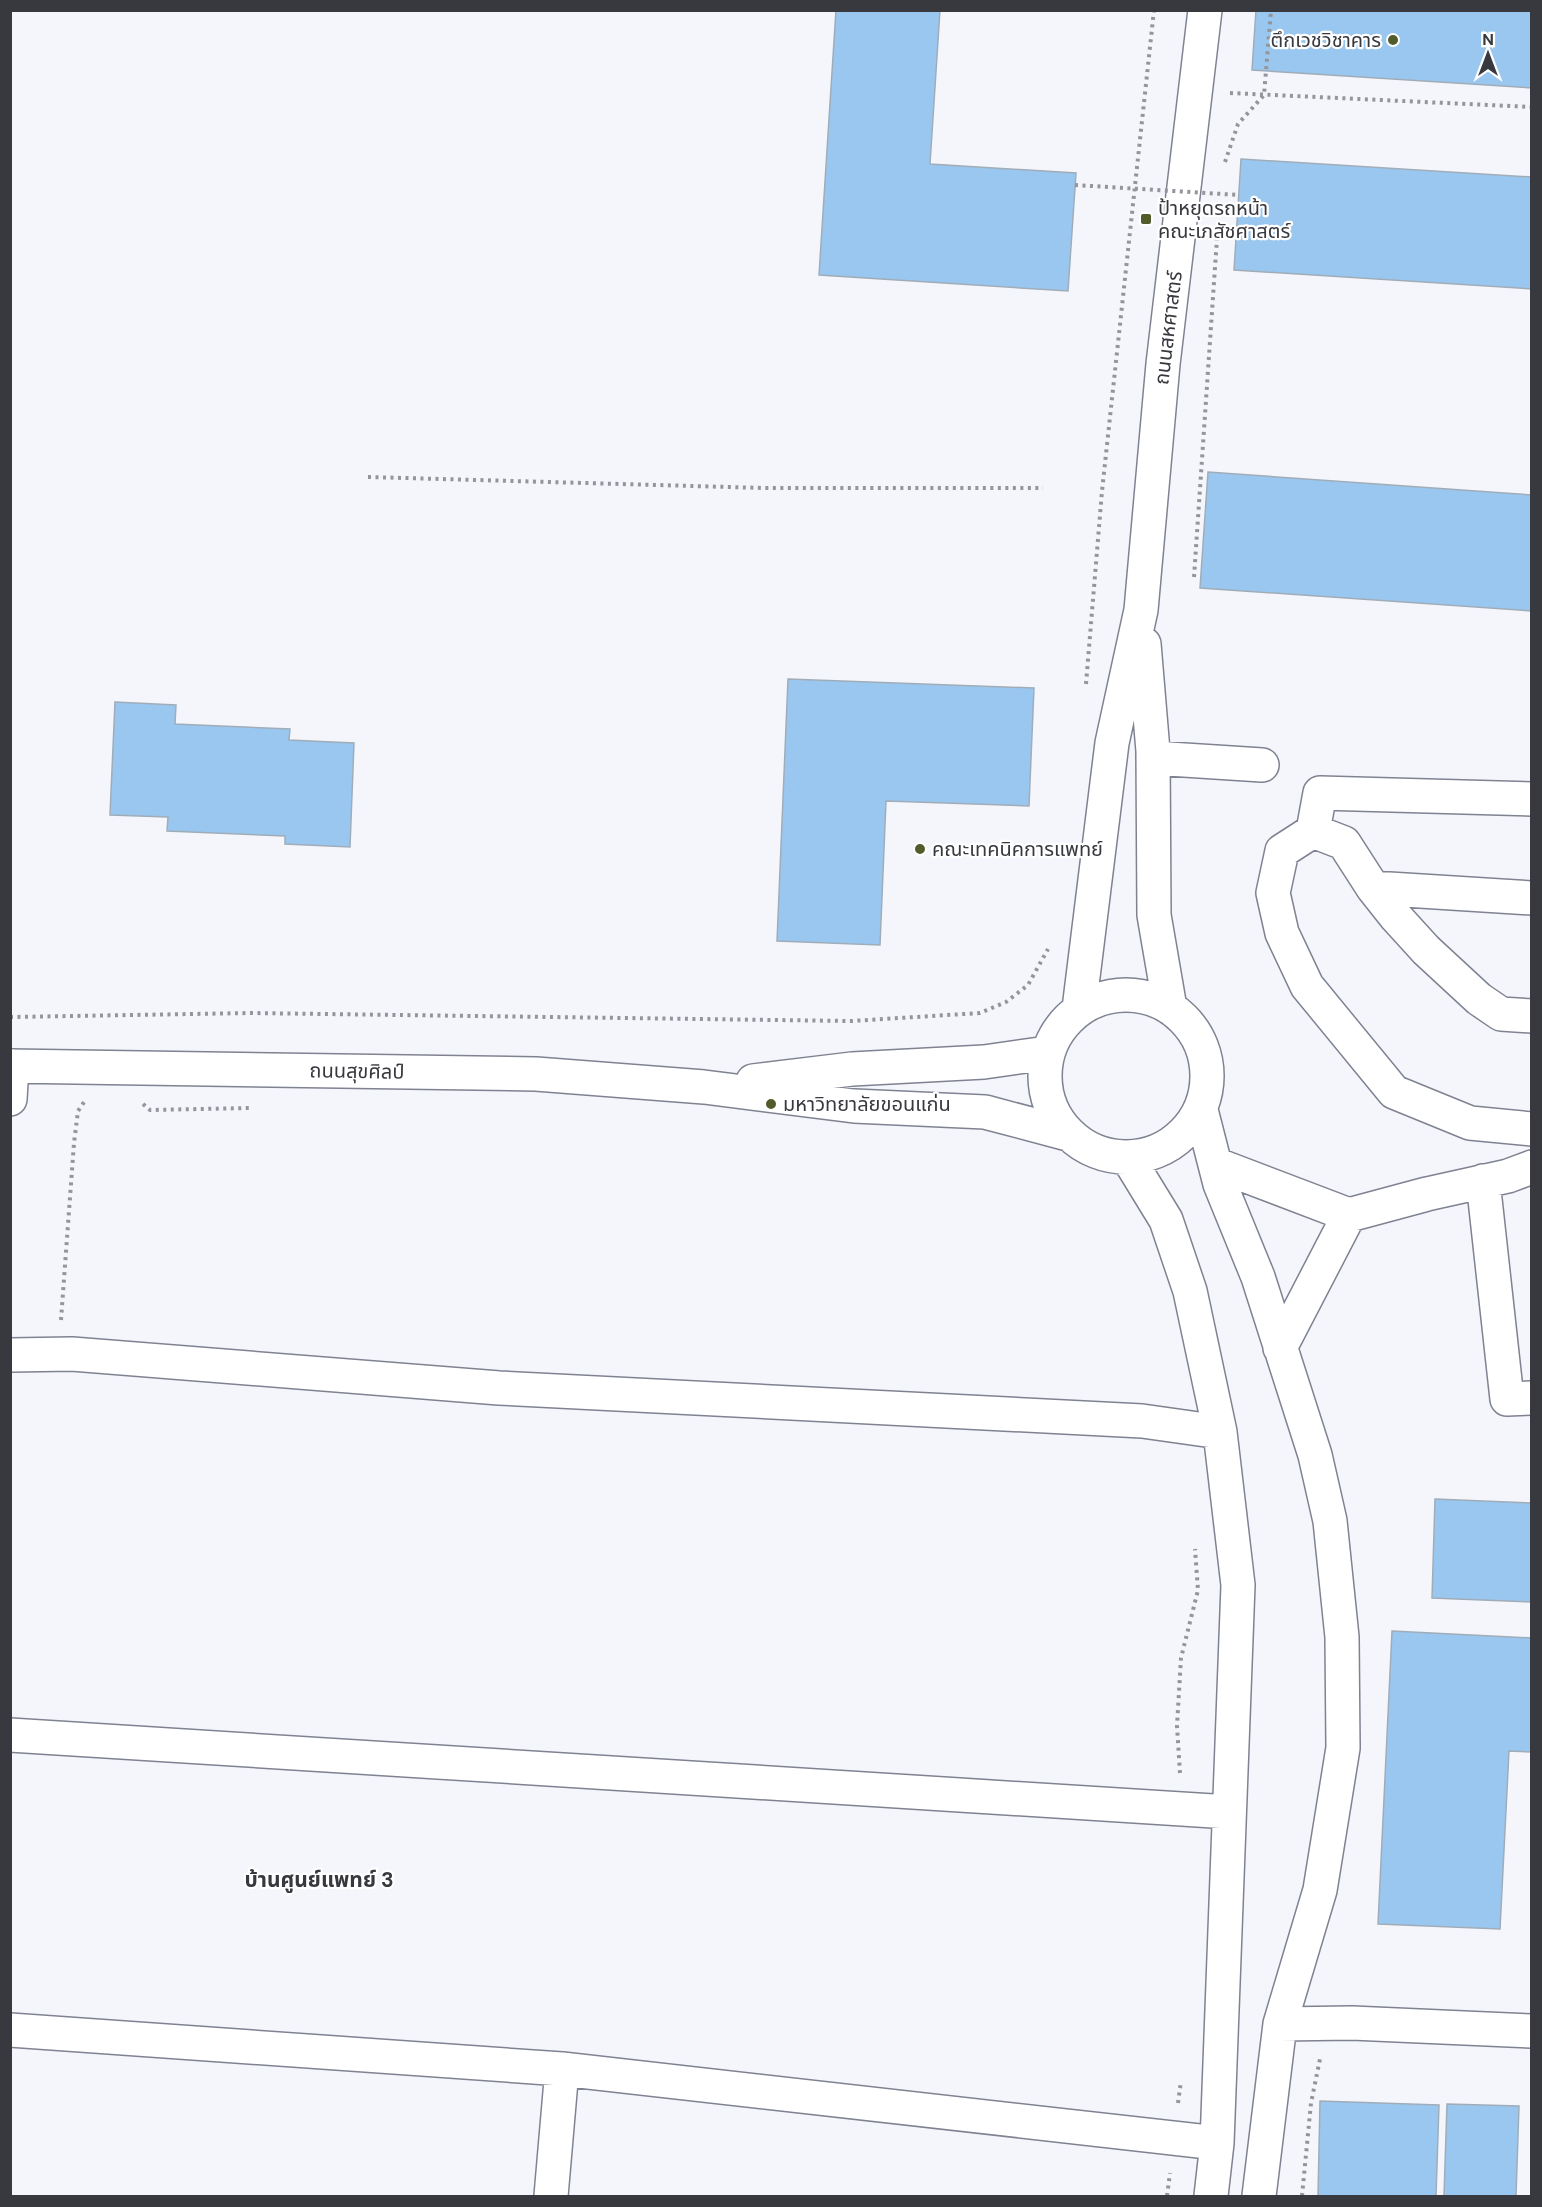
<svg xmlns="http://www.w3.org/2000/svg" width="1542" height="2207" font-family="'DM Sans','Noto Sans Thai',sans-serif">
<style>
.building{fill:#9ac7ef;stroke:#a0adb9;stroke-width:1.5}
.lines{fill:none;stroke-linecap:round;stroke-linejoin:round}
.minor-casing{stroke:#7f8291;stroke-width:36}
.path{stroke:#94959b;stroke-width:4;stroke-dasharray:3 4.5;stroke-linecap:butt}
.minor{stroke:#fff;stroke-width:33}
.path-bridge{stroke:#94959b;stroke-width:4;stroke-dasharray:3 4.5;stroke-linecap:butt}
.poi-dot{fill:#525c2b;stroke:#fff;stroke-width:2}
.labels{text-anchor:middle;stroke-width:4.5;stroke-linejoin:round;paint-order:stroke}
.poi-label{font-size:20px;fill:#38393f;stroke:#fff;text-anchor:start}
.street-label{font-size:20px;fill:#38393f;stroke:#fff}
.neighbourhood-label{font-size:21px;font-weight:bold;fill:#38393f;stroke:#fff}
</style>
<rect width="100%" height="100%" fill="#f5f6fc"/>
<path class="building" d="M836,10H940L930,164L1076,173L1068,291L819,275Z
M1256,10H1532V88L1252,70Z
M1241,159L1532,177V289L1234,270Z
M1208,472L1532,495V611L1200,588Z
M788,679L1034,688L1029,806L886,801L880,945L777,941Z
M115,702L176,705L175,724L290,729L289,740L354,743L350,847L285,844V836L167,831L168,817L110,815Z
M1435,1499L1532,1503V1602L1432,1598Z
M1392,1631L1532,1638V1752L1509,1751L1500,1929L1378,1924Z
M1320,2101L1439,2105L1436,2196H1318Z
M1447,2104L1519,2106L1516,2196H1444Z"/>
<g class="lines">
<defs>
<path id="minor" d="M1144,644L1153,751L1154,915L1170,1008
M1153,758L1262,765
M1313,831L1320,793L1532,799
M1373,888L1532,898
M1045 1076a81 81 0 1 1 162 0a81 81 0 1 1-162 0Z
M1079,1009L1112,743L1141,610L1163,364L1205,10
M1532,1016L1501,1014L1479,999L1426,950L1396,917L1373,888L1344,843L1313,831L1282,851L1273,893L1282,933L1307,986L1394,1092L1470,1123L1532,1129
M10,1066L536,1074L704,1087L854,1106L985,1112L1068,1134
M753,1081L852,1069L984,1062L1047,1053
M10,1099L12,1066
M1201,1110L1220,1184L1258,1277L1315,1455L1330,1521L1342,1637L1343,1748L1320,1890L1280,2024L1259,2196
M1128,1158L1166,1220L1190,1291L1220,1432L1238,1585L1217,2143L1211,2196
M1215,1164L1349,1215L1427,1194L1508,1176L1532,1167
M1483,1181L1507,1399L1532,1398
M1280,1348L1349,1215
M10,1355L72,1354L499,1388L1142,1421L1220,1432
M10,1735L1229,1812
M1280,2024L1352,2023L1532,2031
M10,2030L562,2069L1217,2143
M551,2196L562,2069"/>
</defs>
<use href="#minor" class="minor-casing"/>
<path class="path" d="M1230,93L1532,107
M1225,162L1238,124L1264,95L1271,10
M368,477L765,488H1043
M1194,577L1217,238
M1086,684L1102,491L1154,10
M10,1017L251,1013L851,1021L980,1013L1006,1002L1028,985L1048,949
M143,1104L150,1110L250,1108
M61,1320L74,1143L78,1111L84,1102
M1180,1773L1177,1726L1181,1658L1198,1590L1195,1549
M1178,2103L1181,2081
M1167,2196L1170,2173
M1302,2196L1311,2103L1320,2059"/>
<use href="#minor" class="minor"/>
<path class="path-bridge" d="M1075,185L1239,195"/>
</g>
<g class="poi-dot">
<circle cx="1393" cy="40" r="6"/>
<rect x="1140" y="213" width="12" height="12" rx="3"/>
<circle cx="920" cy="849" r="6"/>
<circle cx="771" cy="1104" r="6"/>
</g>
<g class="labels">
<g class="poi-label">
<text x="1381" y="47" text-anchor="end">ตึกเวชวิชาคาร</text>
<text x="1158" y="215">ป้าหยุดรถหน้า<tspan x="1158" dy="23">คณะเภสัชศาสตร์</tspan></text>
<text x="932" y="856">คณะเทคนิคการแพทย์</text>
<text x="783" y="1111">มหาวิทยาลัยขอนแก่น</text>
</g>
<g class="street-label">
<text transform="translate(1168 328) rotate(-83)" y="7">ถนนสหศาสตร์</text>
<text transform="translate(357 1071) rotate(1)" y="7">ถนนสุขศิลป์</text>
</g>
<g class="neighbourhood-label">
<text x="319" y="1887">บ้านศูนย์แพทย์ 3</text>
</g>
</g>
<rect width="1542" height="2207" fill="none" stroke="#38393f" stroke-width="24"/>
<g transform="translate(1488 54)" stroke="#ffffff" stroke-width="4.5" paint-order="stroke">
<path d="M0-4.5L10 22L0 15L-10 22Z" fill="#38393f"/>
<text y="-9" font-size="16" font-weight="bold" text-anchor="middle" fill="#38393f">N</text>
</g>
</svg>
